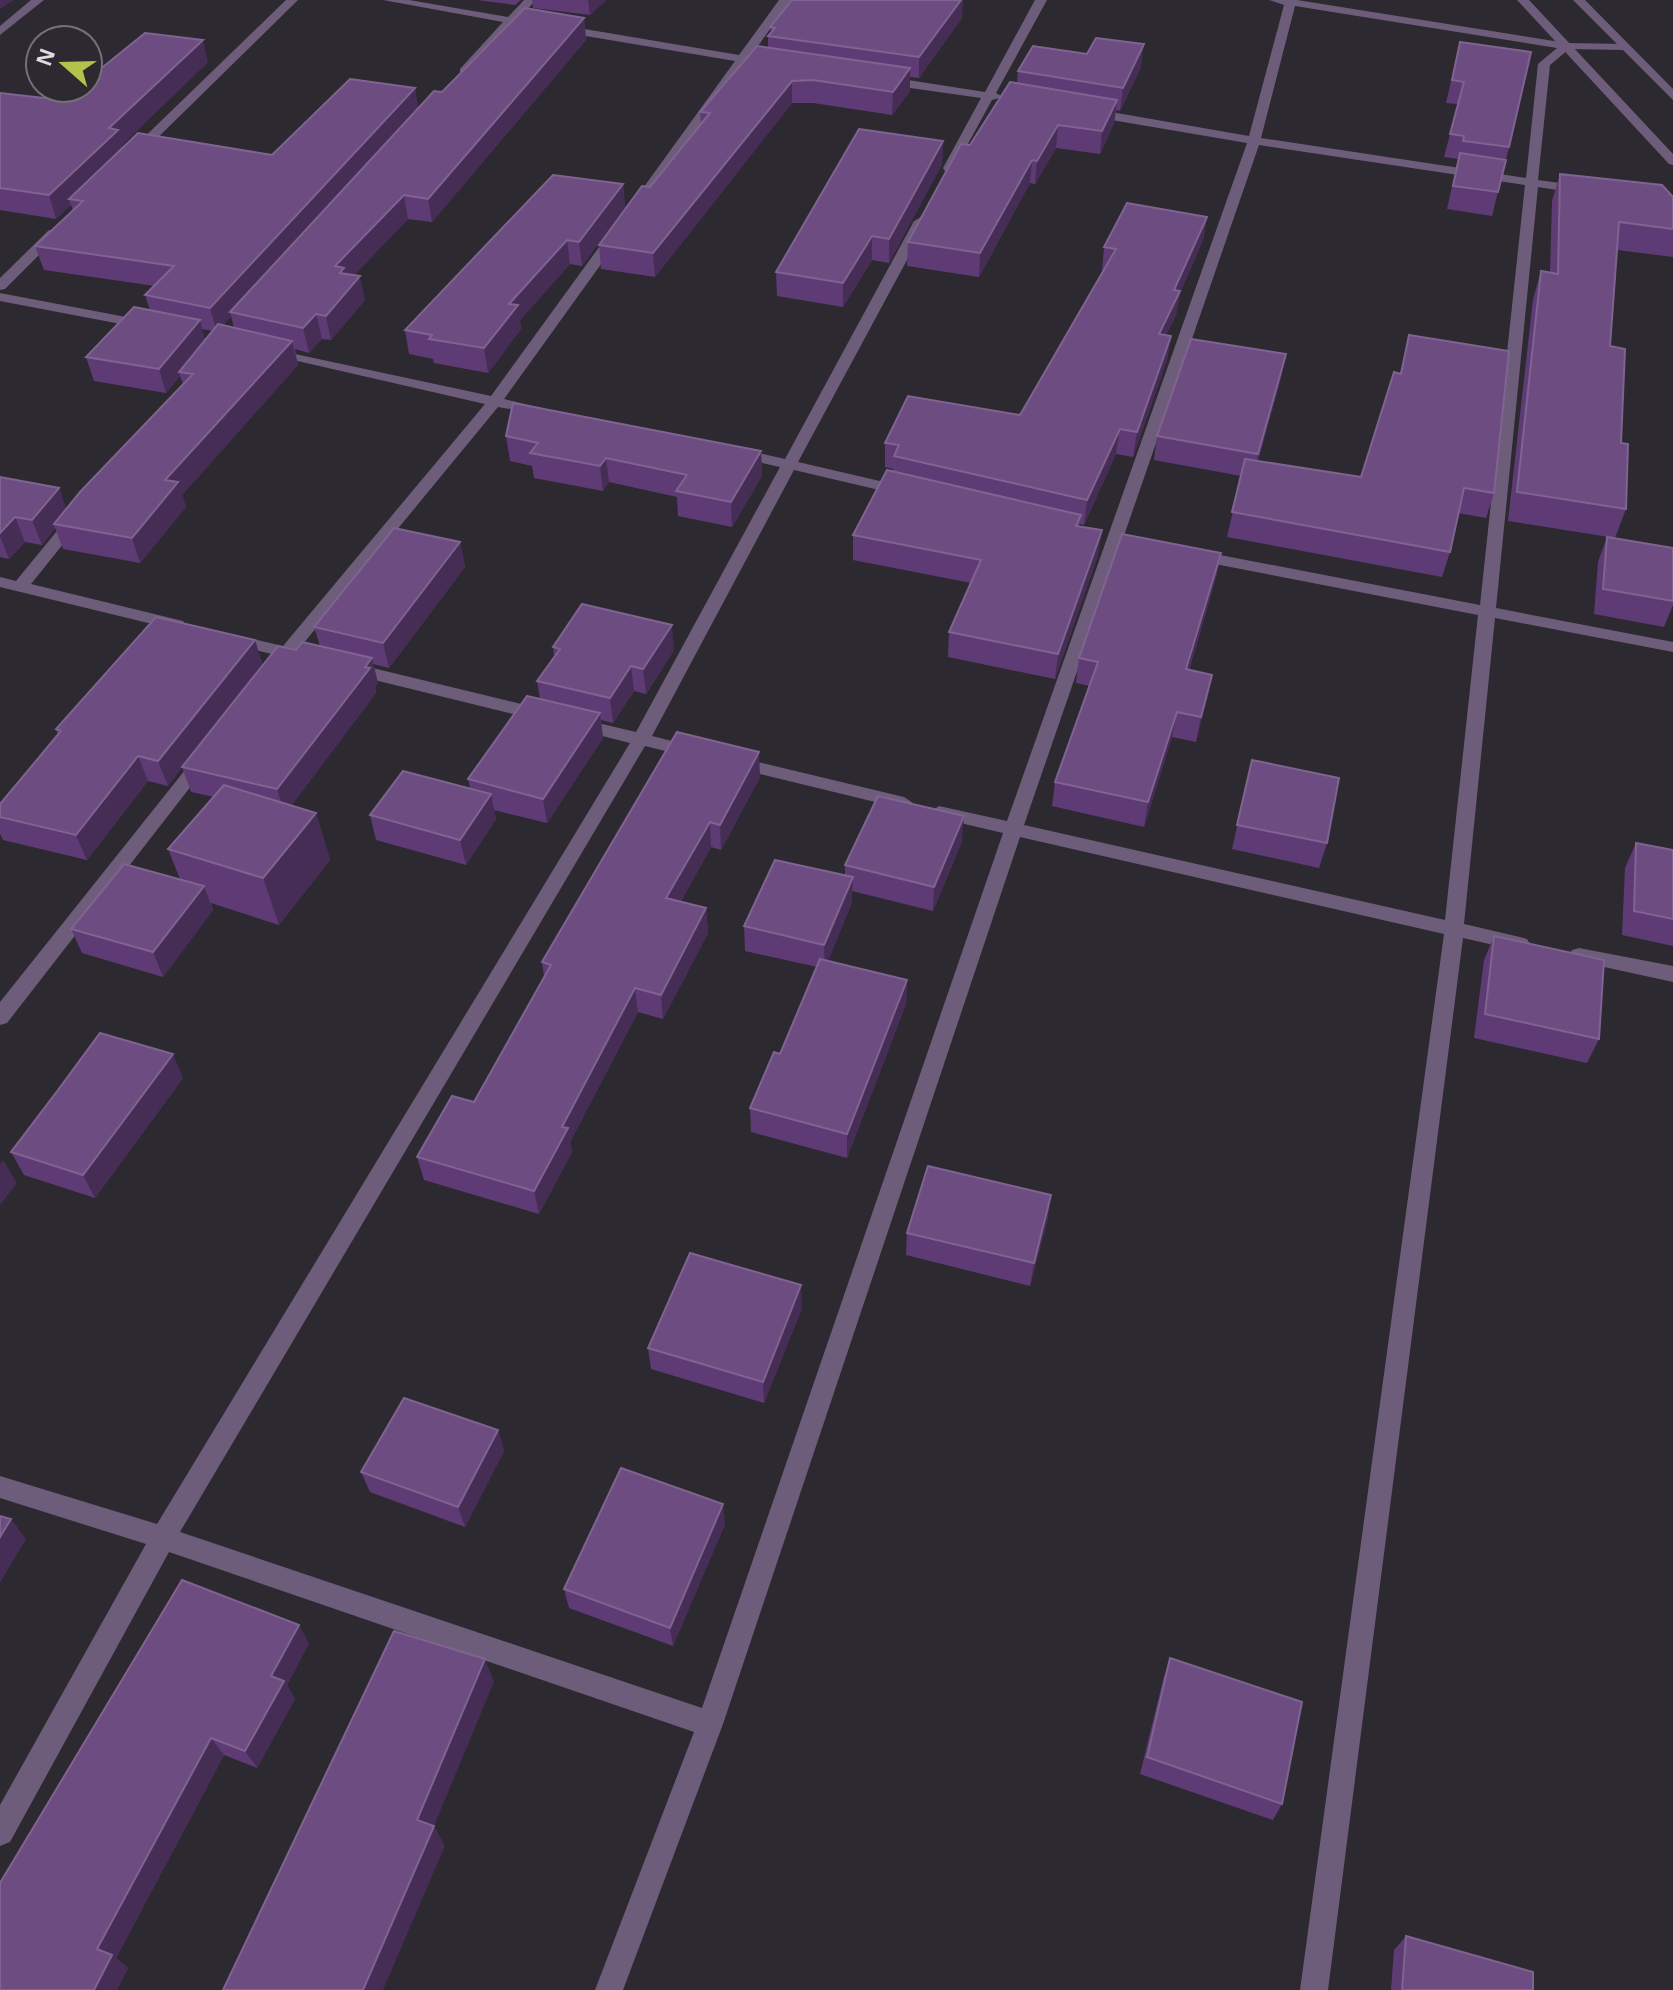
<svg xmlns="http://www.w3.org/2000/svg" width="1673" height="1990" font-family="Helvetica,sans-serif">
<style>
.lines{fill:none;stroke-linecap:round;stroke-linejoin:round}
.minor{fill:#6e5d7a;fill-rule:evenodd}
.tertiary{fill:#6e5d7a;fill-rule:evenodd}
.wall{fill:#5f3b75;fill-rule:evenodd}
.shaded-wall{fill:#452d55}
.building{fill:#6d4d81;stroke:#7f6390;stroke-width:2}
</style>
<rect width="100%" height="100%" fill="#2d2931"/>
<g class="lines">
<path class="minor" d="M31,0H44L0,35V26Z
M286,0H298L138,157H130V151Z
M383,0H409L508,17L524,0H536L519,18L739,55L779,0H791L750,57L776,62V66L745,63L644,205L639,206L633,202L735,61L514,24L464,75L460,73V69L503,22Z
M1035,0H1047L996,93L1003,97L992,100L953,171H945L943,168L981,98L882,84L876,80L882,76L985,92Z
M1269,0H1297L1566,43L1625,44L1631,47L1625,50L1569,49L1550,65L1538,180L1582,186L1588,190L1582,194L1538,187L1496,608L1673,642V652L1495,618L1464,924L1520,937L1527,939L1530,944L1527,949L1520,951L1463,938L1328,1990H1300L1444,934L1020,837L723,1724L623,1990H595L694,1732L169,1552L10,1842L0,1846V1805L146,1544L0,1498V1476L157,1524L630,743L571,728L568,724L577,718L636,732L780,467L732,456L729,453L737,448L785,459L914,221L921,217L928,221L798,462L910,488L913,491L905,496L794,470L652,736L700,748L703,752L694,758L645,746L180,1532L702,1708L1003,833L939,818L930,812L939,806L1007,821L1247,143L1088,116L1082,112L1088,108L1249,136L1284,5ZM1295,6L1557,48L1538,64L1526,178L1261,138ZM1259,145L1525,185L1480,605L1194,550L1186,555L1194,560L1478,615L1445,920L1024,825Z
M49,230L61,233L5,289L0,290V278Z
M610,232L622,235L504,399L542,408V414L498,407L298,650L308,652L310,656L308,660L291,659L279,668L270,662L276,655L226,643L224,639L232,634L283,646L485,404L267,354V348L491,396Z
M0,293L147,321L154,325L147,329L0,301Z
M76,513L84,518L31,584L183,621L185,625L183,629L177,630L0,587V577L16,581L70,515Z
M352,663L542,709L551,715L542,721L346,673L343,669Z
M203,753L209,755L212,759L209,763L7,1023L0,1025V1002L197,755Z
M733,756L904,797L913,803L904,809L727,766L724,762Z
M1579,948L1673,966V982L1572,960L1569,955L1572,950Z"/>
<path class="tertiary" d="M1517,0H1529L1673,154V165L1669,164Z
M1573,0H1585L1673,89V100Z"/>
</g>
<path class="wall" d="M477,0H521L515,5Z
M532,0H606L590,15L533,8Z
M584,18L586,40L432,222L408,219L354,275L365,300L331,340L322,339L309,353L295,349L298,365L182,495L186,507L140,563L63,549L55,528L42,545L25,542L9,559L0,557V477L59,488L66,509L183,384L180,376L166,393L94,381L86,357L150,310L145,295L155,286L44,270L35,246L73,210L71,205L56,219L0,210V93L62,100L208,62L122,145L123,147L272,155L415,88L418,108L442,92ZM231,316L234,328L223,325ZM202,329L213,331L205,340Z
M962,18L919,78L910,77V91L892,115L813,103H792L655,277L601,269L599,245L650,187L701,124L700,112L768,48V36L771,32L770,27Z
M1460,42L1509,147L1492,216L1447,209L1458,159L1444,157L1458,104L1446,103Z
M1141,67L1120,111L1116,110L1114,123L1100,154L1056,148L1035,184L1030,183L979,277L907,266L908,242L1017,83L1018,71Z
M943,141L942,164L889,263L872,260L843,307L777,296L776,272Z
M1560,174L1673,197V257L1617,250L1610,346L1621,443L1626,509L1615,538L1508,521L1533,299L1541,271L1550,273L1552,201Z
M623,184L625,207L582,266L570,264L520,320L521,329L488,373L434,363L433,359L409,354L405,330Z
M1207,217L1203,240L1180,293L1176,315L1166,335L1171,336L1167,360L1133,457L1116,454L1084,525L1080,524L1079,526L1098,555L1055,679L948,657L949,632L971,583L853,560V535L893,471V469L885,467V443L1020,415L1103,271H1102L1104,247Z
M1409,335L1494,493L1486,518L1458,513L1450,552L1442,577L1227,537L1241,476L1154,460L1157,436L1286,354L1281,378L1258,461L1361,477L1400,373Z
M506,436L761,451L762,476L732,527L678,516L677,497L609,482L603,491L534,478L532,466L510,461Z
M1607,537L1673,548V605L1664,627L1594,614L1598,562Z
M460,542L465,567L389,668L373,664L378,683L375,687L376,693L291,806L316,813L330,860L279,925L211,903L213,910L163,977L82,953L71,929L180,879L168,849L214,797L191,792L182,767L168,786L148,781L87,860L3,840L0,834V804L58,735L56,729L263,665L320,646L314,627Z
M1221,553L1216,578L1189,670L1212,675L1196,742L1172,737L1144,827L1052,806L1055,782L1090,686L1076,683L1079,658Z
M553,647L674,650L646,694L634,691L613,723L601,720L603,738L547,823L494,810L496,819L466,865L376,840L370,815L470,788L468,779L540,699L537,681L554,657Z
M1252,760L1327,843L1319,868L1232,849Z
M760,777L721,850L711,847L681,901L706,908L708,933L663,1019L638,1012L570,1142L572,1152L539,1214L424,1180L417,1157L474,1102L544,977L542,962Z
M962,841L933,911L852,891V902L828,961L907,980L906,1004L847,1158L751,1132L750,1108L780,1054L817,967L745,951L744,926L845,876V865Z
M1636,843L1673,850V946L1622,935L1625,868Z
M1494,936L1599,1039L1587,1063L1474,1038L1484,960Z
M183,1078L95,1198L24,1175L11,1152Z
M1048,1218L1030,1286L906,1255L907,1233Z
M802,1308L764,1403L651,1369L648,1348Z
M498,1430L504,1451L465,1527L370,1492L361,1472Z
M725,1524L673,1646L569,1608L564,1589Z
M309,1643L287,1685L295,1699L257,1768L224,1755L116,1958L128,1968L117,1990H0V1883Z
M1170,1658L1282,1804L1273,1820L1140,1774L1164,1676Z
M1406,1936L1533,1990H1391L1394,1950Z"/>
<path class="shaded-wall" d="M0,0H14L0,9Z
M588,0H606L590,15Z
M961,0H963L962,18L919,78V57Z
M584,18L586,40L432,222L428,199Z
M203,40L208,62L122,145L125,153L69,199L71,205L56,219L49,195L109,128Z
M1144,44L1141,67L1120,111L1123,88Z
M910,68V91L892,115L893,92Z
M792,81V103L655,277L653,253Z
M415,88L419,111L230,312L231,316L217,332L210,308Z
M1117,100L1114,123L1100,154L1102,131Z
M1058,125L1056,148L1035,184L1037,161Z
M943,141L942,164L889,263V239Z
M1032,160L1030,183L979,277L980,253Z
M623,184L625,207L582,266L579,242Z
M404,195L408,219L348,282L360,276L365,300L331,340L326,316L335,266Z
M1207,217L1203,240L1180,293L1176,315L1155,358L1159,334L1174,290Z
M872,236V260L843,307V283Z
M567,240L570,264L520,320L521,329L488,373L484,348L509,304Z
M316,314L322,339L309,353L303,328Z
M200,320L206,344L179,372L180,376L166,393L159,369Z
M1171,336L1167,360L1133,457L1137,432Z
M292,341L298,365L182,495L186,507L140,563L132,538L165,480Z
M1286,354L1281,378L1253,478L1258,454Z
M1120,429L1116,454L1084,525L1087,500Z
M761,451L762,476L732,527L731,502Z
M606,458L609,482L603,491L600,466Z
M59,488L68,513L54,524L55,528L42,545L32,520Z
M15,517L25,542L9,559L0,536V533Z
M1102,530L1098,555L1055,679L1058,654Z
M460,542L465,567L389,668L383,643Z
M1221,553L1216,578L1181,694L1186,669Z
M672,625L674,650L646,694L643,669Z
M255,640L263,665L168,786L158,761Z
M372,658L378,683L375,687L376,693L285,814L277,789Z
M631,666L634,691L613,723L610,698Z
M1212,675L1207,700L1196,742L1201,717Z
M1177,712L1172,737L1144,827L1148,802Z
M600,713L603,738L547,823L543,799Z
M759,752L760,777L721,850L720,825Z
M138,756L148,781L87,860L76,835Z
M491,794L496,819L466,865L460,840Z
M316,813L330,860L279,925L263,878Z
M964,816L962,841L933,911L934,887Z
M710,822L711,847L669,922L666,898Z
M853,877L852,902L825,969L824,945Z
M204,886L213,910L163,977L153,952Z
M706,908L708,933L663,1019L661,995Z
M907,980L906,1004L847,1158V1134Z
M635,988L638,1012L570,1142L572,1152L539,1214L534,1191L562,1127Z
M173,1054L183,1078L95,1198L83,1175Z
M3,1160L17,1183L0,1205V1164Z
M1051,1195L1048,1218L1030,1286L1034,1263Z
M801,1285L802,1308L764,1403L763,1382Z
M498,1430L504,1451L465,1527L458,1507Z
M723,1504L725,1524L673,1646L670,1628Z
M11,1519L26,1539L0,1583V1537Z
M299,1625L309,1643L287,1685L295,1699L257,1768L245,1751L271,1676Z
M485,1659L494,1682L434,1826L445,1846L383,1990H363L417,1820Z
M211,1738L224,1755L116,1958L128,1968L117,1990H94L97,1949Z"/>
<path class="building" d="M792,0H961L919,57L768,36L775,28L770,27Z
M525,8L584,18L428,199L404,195L335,266L344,268L340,273L360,276L326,316L316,314L303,328L230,312L434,91L442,92Z
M145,33L203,40L109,128L118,130L49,195L0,188V93L62,100L77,88H88V79Z
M1096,38L1144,44L1123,88L1018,71L1033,46L1087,54Z
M1460,42L1531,52L1509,147L1463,141L1464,136L1450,134L1464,82L1452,80Z
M757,46L910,68L893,92L813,80L792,81L653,253L599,245L642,186L650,187L710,113L700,112Z
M350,79L415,88L210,308L145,295L174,266L35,246L83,201L69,199L138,133L272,155Z
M1010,82L1117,100L1102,131L1058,125L1037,161L1032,160L980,253L908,242L961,144L970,145Z
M859,129L943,141L889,239L872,236L843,283L776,272Z
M1460,153L1506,160L1498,192L1453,186Z
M1560,174L1662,185L1673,197V229L1619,222L1610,346L1625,349L1621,443L1628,444L1626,509L1517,492L1541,271L1558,274Z
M553,175L623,184L579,242L567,240L509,304L518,305L484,348L429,339L432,335L405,330Z
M1127,203L1207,217L1174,290L1180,291L1159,334L1171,336L1137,432L1120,429L1087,500L894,456L899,445L885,443L908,396L1020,415L1116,249L1104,247Z
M134,307L200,320L159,369L86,357Z
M218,324L292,341L165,480L178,482L132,538L54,524L80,492L193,374L179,372Z
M1409,335L1509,351L1494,493L1464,488L1450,552L1232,512L1245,459L1361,477L1394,372L1401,374Z
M1191,339L1286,354L1258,454L1157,436Z
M513,403L761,451L731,502L676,491L687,475L606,458L600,466L530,453L538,443L506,436Z
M887,470L1081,515L1076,526L1102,530L1058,654L949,632L981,560L853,535Z
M0,477L59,488L32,520L15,517L0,533Z
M394,528L460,542L383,643L314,627Z
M1122,534L1221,553L1186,669L1212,675L1201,717L1177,712L1148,802L1055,782L1098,662L1079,658Z
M1607,537L1673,548V601L1603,589Z
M582,604L672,625L643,669L631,666L610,698L537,681L560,649L553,647Z
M156,617L255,640L158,761L138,756L76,835L0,817V804L61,731L56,729Z
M302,642L372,658L365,667L370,668L277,789L182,767L278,646L296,650Z
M527,696L600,713L543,799L468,779Z
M677,732L759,752L720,825L710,822L666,898L706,908L661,995L635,988L562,1127L568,1128L534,1191L417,1157L452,1096L474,1102L551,965L542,962Z
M1252,760L1339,778L1327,843L1237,825Z
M403,771L491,794L460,840L370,815Z
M224,785L316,813L263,878L168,849Z
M878,796L964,816L934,887L845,865Z
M1636,843L1673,850V919L1634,911Z
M775,860L853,877L824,945L744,926Z
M124,864L204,886L153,952L71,929Z
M1494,936L1604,960L1599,1039L1485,1014Z
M820,959L907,980L847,1134L750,1108L774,1052L780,1054Z
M100,1033L173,1054L83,1175L11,1152L58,1090Z
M928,1166L1051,1195L1034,1263L907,1233Z
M690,1253L801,1285L763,1382L648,1348Z
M404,1398L498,1430L458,1507L361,1472Z
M621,1468L723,1504L670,1628L564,1589Z
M0,1516L11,1519L0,1537Z
M182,1580L299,1625L271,1676L284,1681L245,1751L211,1738L97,1949L112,1955L94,1990H0V1883Z
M394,1631L485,1659L417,1820L434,1826L363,1990H223Z
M1170,1658L1302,1702L1282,1804L1147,1757Z
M1406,1936L1533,1972V1990H1402Z"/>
<g transform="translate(64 64) rotate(290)"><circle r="38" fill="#2d2931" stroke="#757178" stroke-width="2"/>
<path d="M0-6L14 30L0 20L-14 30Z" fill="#b2c24b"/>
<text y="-12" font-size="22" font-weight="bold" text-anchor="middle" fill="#e0dde2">N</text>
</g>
</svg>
